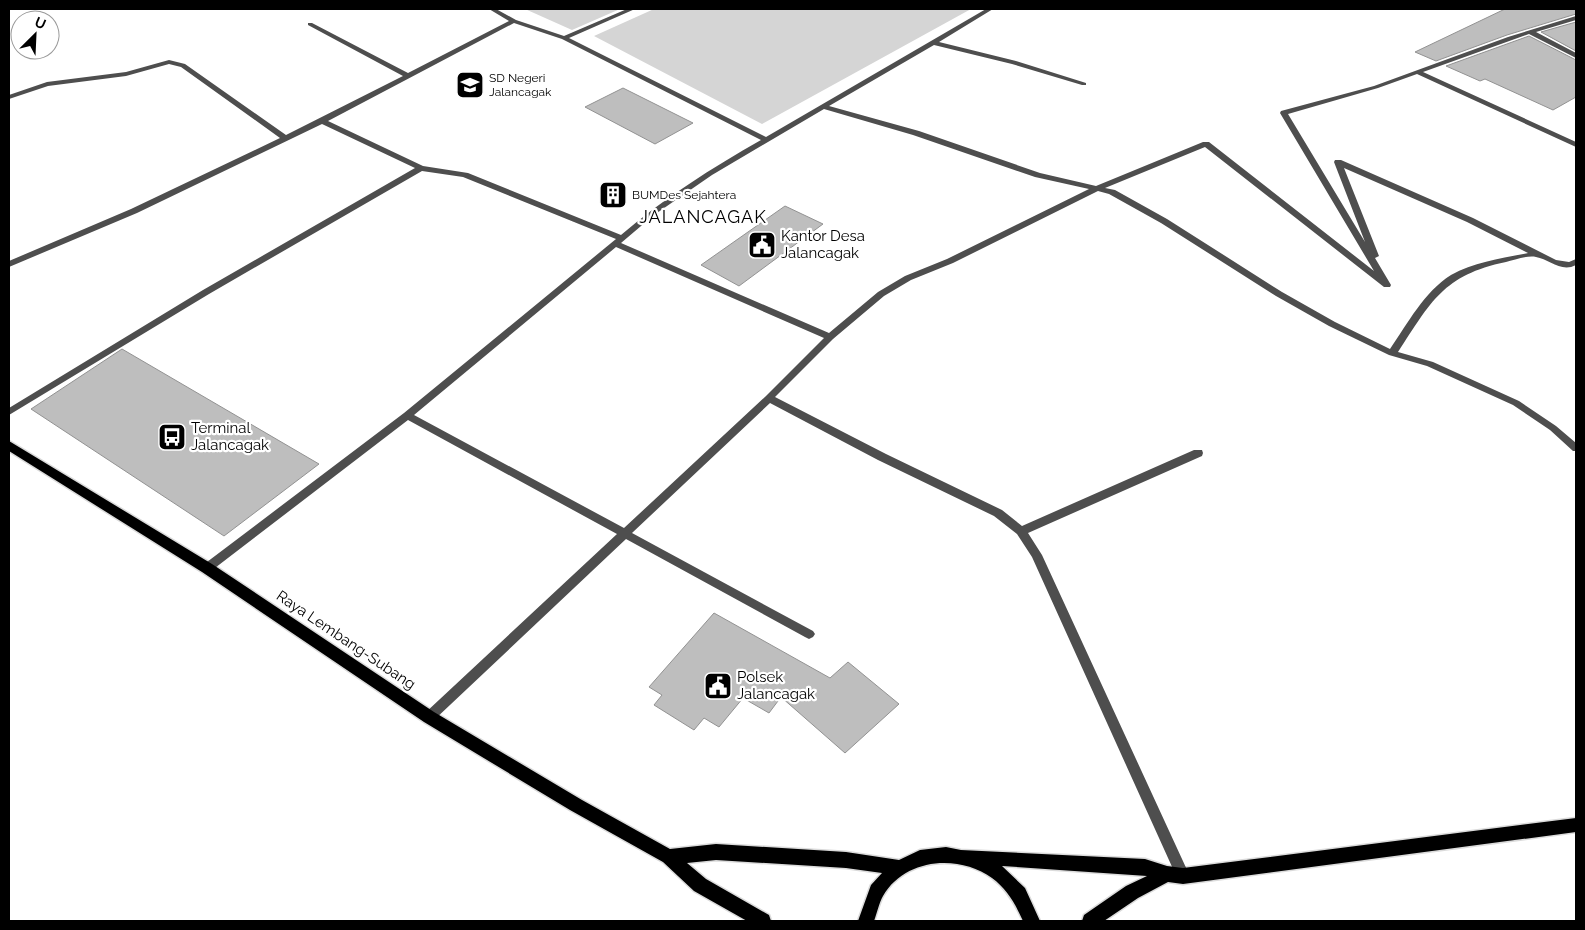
<svg xmlns="http://www.w3.org/2000/svg" width="1585" height="930" font-family="Raleway,sans-serif">
<style>
.green{fill:#d5d5d5}
.building{fill:#bebebe;stroke:#929292}
.lines{fill:none;stroke-linecap:round;stroke-linejoin:round}
.primary-casing{stroke:#dbdbdb;stroke-width:3}
.street{fill:#4e4e4e;fill-rule:evenodd}
.primary{fill:#000;fill-rule:evenodd}
.labels{text-anchor:middle;stroke-width:4.5;stroke-linejoin:round;paint-order:stroke}
.far-poi-label{font-size:12px;fill:#000;stroke:#fff;text-anchor:start}
.poi-label{font-size:15px;fill:#000;stroke:#fff;text-anchor:start}
.street-label{font-size:15px;fill:#000;stroke:#fff}
.quarter-label{font-size:18px;letter-spacing:1px;fill:#000;stroke:#fff}
</style>
<rect width="100%" height="100%" fill="#fff"/>
<path class="green" d="M525,9H620L572,30Z
M654,9H971L762,124L594,36Z"/>
<path class="building" d="M1505,9H1576V14L1507,35L1436,61L1415,52Z
M1576,22V51L1541,32Z
M1529,36L1576,60V97L1553,110L1485,79L1480,81L1446,66Z
M623,88L693,123L655,144L585,107Z
M785,206L823,224L739,286L701,265Z
M122,349L319,464L224,536L31,409Z
M714,613L830,678L848,662L899,704L845,753L781,697L769,713L743,698L719,727L704,718L694,730L654,705L662,695L649,687Z"/>
<g class="lines">
<defs>
<path id="primary" d="M9,441L212,564L434,712L582,800L670,849L716,844L846,852L899,860L920,850L946,847L961,850L1145,859L1167,866L1183,868L1576,818V832L1183,884L1168,882L1138,898L1104,921H1082L1084,915L1126,886L1147,876L1002,866L1025,888L1040,921H1023C1016,905 1007,889 992,878C959,854 905,858 883,896C879,903 877,913 874,921H858L871,885L882,873L846,868L716,860L687,863L706,879L769,915L771,921H747L694,891L663,862L570,810L424,722L202,572L9,451Z"/>
</defs>
<use href="#primary" class="primary-casing"/>
<path class="street" d="M489,9H496L516,20L564,36L627,9H635L569,38L766,137L986,9H993L939,42L1016,61L1086,83V85H1082L1012,64L934,45L829,106L919,131L1040,173L1096,186L1203,142H1209L1374,271L1280,113L1281,111L1374,86L1508,37L1576,16V20L1536,32L1576,53V58L1529,34L1423,72L1576,142V147L1417,74L1378,88L1288,114L1365,242L1334,162L1335,160H1341L1473,218L1556,260L1569,262L1576,259V265C1561,273 1549,259 1536,257C1528,255 1514,260 1506,262C1443,275 1431,302 1398,352L1433,362L1519,401L1556,426L1576,443V451H1573L1550,430L1513,405L1427,366L1389,355L1329,326L1276,296L1161,223L1109,194L1098,191L953,263L911,280L884,296L833,339L775,397L886,454L1002,510L1022,526L1194,450H1202L1203,453L1202,456L1028,533L1042,555L1188,872L1190,876L1188,880L1183,882L1178,880L1032,557L1017,534L994,516L878,460L770,403L632,533L813,631L815,634L813,637L809,639L805,637L626,539L433,721L429,722L425,721L423,717L425,713L617,534L408,420L211,571H203L202,568L203,565L404,413L616,239L463,177L422,171L209,294L9,415V408L203,290L415,168L322,124L137,213L9,267V261L131,209L280,138L181,67L169,64L126,76L48,86L9,99V95L47,82L126,72L169,60L185,64L286,135L403,76L308,25V23H312L408,73L509,21ZM514,23L562,39L761,140C712,168 664,198 621,235L468,173L423,166L328,121ZM824,109L913,135L1035,177L1089,189L947,259L905,276L878,292L829,333L621,243L654,215L712,175ZM1205,147L1384,287H1390L1391,285L1375,258L1379,256L1344,168L1467,222L1528,253C1503,258 1474,262 1451,275C1424,292 1408,323 1390,349L1335,322L1282,292L1167,219L1115,190L1105,188ZM616,247L824,338L766,396L624,528L414,415Z"/>
<use href="#primary" class="primary"/>
</g>
<defs>
<symbol id="school-square" viewBox="-11 -11 22 22"><rect x="-9" y="-9" width="18" height="18" rx="4" fill="#000" stroke="#fff"/><path d="M0-5L7-2L0 1L-7-2ZM-4 1L0 2.5L4 1V4Q0 6-4 4Z" fill="#fff"/></symbol>
<symbol id="building-square" viewBox="-11 -11 22 22"><rect x="-9" y="-9" width="18" height="18" rx="4" fill="#000" stroke="#fff"/><path d="M-4-6H4V6H1V3H-1V6H-4ZM-2.5-4.3h1.7v1.8h-1.7ZM.8-4.3h1.7v1.8H.8ZM-2.5-1h1.7V.8h-1.7ZM.8-1h1.7V.8H.8Z" fill="#fff"/></symbol>
<symbol id="civic-square" viewBox="-11 -11 22 22"><rect x="-9" y="-9" width="18" height="18" rx="4" fill="#000" stroke="#fff"/><path d="M-.6-6.5H3V-4.5H.6V-3L4-1V1h2V6H-6V1h2V-1L-.6-3ZM-1.2 2.5V6h2.4V2.5Z" fill="#fff"/></symbol>
<symbol id="bus-square" viewBox="-11 -11 22 22"><rect x="-9" y="-9" width="18" height="18" rx="4" fill="#000" stroke="#fff"/><path d="M-5-6H5V4H4V6H2V4H-2V6H-4V4H-5ZM-3.5-4V0h7V-4ZM-3.5 1.2v1.5H-2V1.2ZM2 1.2v1.5H3.5V1.2Z" fill="#fff"/></symbol>
</defs>
<g fill-rule="evenodd">
<use href="#school-square" x="454" y="69" width="32" height="32"/>
<use href="#building-square" x="597" y="179" width="32" height="32"/>
<use href="#civic-square" x="746" y="229" width="32" height="32"/>
<use href="#bus-square" x="156" y="421" width="32" height="32"/>
<use href="#civic-square" x="702" y="670" width="32" height="32"/>
</g>
<g class="labels">
<g class="far-poi-label">
<text x="489" y="82">SD Negeri<tspan x="489" dy="14">Jalancagak</tspan></text>
<text x="632" y="199">BUMDes Sejahtera</text>
</g>
<g class="poi-label">
<text x="781" y="241">Kantor Desa<tspan x="781" dy="17">Jalancagak</tspan></text>
<text x="191" y="433">Terminal<tspan x="191" dy="17">Jalancagak</tspan></text>
<text x="737" y="682">Polsek<tspan x="737" dy="17">Jalancagak</tspan></text>
</g>
<g class="street-label">
<text transform="translate(346 640) rotate(34)" y="5">Raya Lembang-Subang</text>
</g>
<g class="quarter-label">
<text x="703" y="223">JALANCAGAK</text>
</g>
</g>
<rect width="1585" height="930" fill="none" stroke="#000000" stroke-width="20"/>
<g transform="translate(35 35) rotate(24)"><circle r="24" fill="#ffffff" stroke="#999999"/>
<path d="M0-4L9 19L0 12L-9 19Z" fill="#000000"/>
<text y="-8" font-size="14" font-weight="bold" text-anchor="middle" fill="#000000">U</text>
</g>
</svg>
